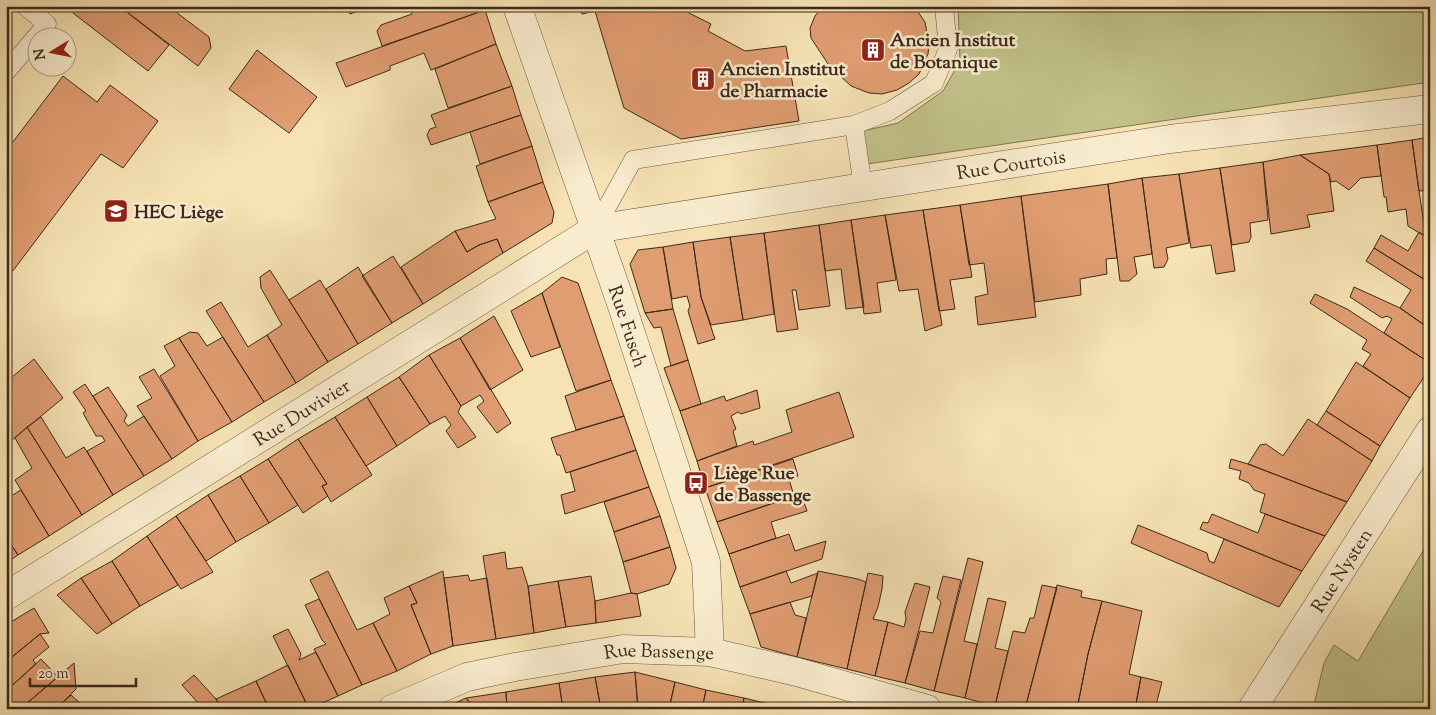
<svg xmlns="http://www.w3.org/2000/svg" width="1436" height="715" font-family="'Sorts Mill Goudy',serif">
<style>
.green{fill:#c1c289;stroke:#7e7652}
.building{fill:#e09d71;stroke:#3c291b}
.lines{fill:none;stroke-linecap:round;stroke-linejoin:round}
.lane-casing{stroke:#6a5741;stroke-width:19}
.street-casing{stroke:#6a5741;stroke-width:29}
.lane{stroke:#f9ecce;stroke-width:18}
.street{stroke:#f9ecce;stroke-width:28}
.labels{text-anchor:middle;stroke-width:5;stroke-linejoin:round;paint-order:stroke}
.poi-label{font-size:19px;font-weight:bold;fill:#3c291b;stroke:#f9ecce;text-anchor:start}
.street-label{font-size:19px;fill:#3c291b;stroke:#f9ecce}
</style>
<rect width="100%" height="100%" fill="#f6e2b3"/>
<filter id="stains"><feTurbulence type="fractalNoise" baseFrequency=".004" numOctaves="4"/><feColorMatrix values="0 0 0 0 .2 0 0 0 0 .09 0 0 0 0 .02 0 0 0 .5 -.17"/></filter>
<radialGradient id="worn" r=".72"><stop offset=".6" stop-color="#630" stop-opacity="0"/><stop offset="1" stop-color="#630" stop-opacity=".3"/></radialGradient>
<path class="green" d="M958,6H1430V82L867,164L863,131L898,123L943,91L960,61Z
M1430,539V709H1313L1324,663L1334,645L1358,661Z"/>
<path class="building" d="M64,6H119L169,45L148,71Z
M119,6H168L209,37L211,48L198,66Z
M347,6H372L350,14Z
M409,6H484L485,10L382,46L377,31L381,25L412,14Z
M579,6H686L687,12L711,24L708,31L745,51L786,46L799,121L681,139L624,108L595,11L582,14Z
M816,6H914L925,22L929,44L928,54L919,74L909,83L897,90L882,94L869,93L851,86L838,74L833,66L830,67L811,38L810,28L815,16L819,11Z
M485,10L496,44L431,70L424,53L390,66V70L346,87L336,63Z
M496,44L512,86L448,108L435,69Z
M257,50L317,97L289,133L229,89Z
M63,76L97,102L110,85L158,121L123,168L101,154L6,280V151Z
M512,86L521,115L431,145L427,135L430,129L436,127L431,115Z
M521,115L532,146L480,164L470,132Z
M1430,137V190L1419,191L1412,140Z
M1412,140L1419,191L1426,237L1408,226L1406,209L1388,212L1386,197H1384L1377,145Z
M1377,145L1381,176L1361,178L1349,190L1336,181L1331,182L1329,174L1300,155Z
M532,146L543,182L488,202L476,166Z
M1300,155L1329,174L1334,211L1307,215L1310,227L1271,234L1263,162Z
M1263,162L1268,220L1250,223L1251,237L1249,242L1232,245L1220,168Z
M1220,168L1235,271L1216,274L1211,245L1191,248L1179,174Z
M1179,174L1189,243L1166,248L1168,259L1164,267L1154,268L1142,178Z
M1142,178L1152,254L1134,257L1137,274L1129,281H1120L1108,184Z
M543,182L554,212L552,223L503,253L497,239L479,245L467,252L455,231L496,219L488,202Z
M1108,184L1117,258L1106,259L1107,274L1080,279L1081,295L1035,302L1021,196Z
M1021,196L1036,317L978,325L975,297L988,294L984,263L969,265L960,205Z
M960,205L972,277L950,280L955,309L939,311L923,210Z
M923,210L942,325L925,331L918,289L899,291L885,215Z
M885,215L896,280L877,283L881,312L864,314L851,220Z
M851,220L864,307L846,309L841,269L825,271L819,225Z
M819,225L830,306L799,310L796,290H792L798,329L777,332L764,233Z
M455,231L467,252L479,245L497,239L503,253L423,304L401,267Z
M1419,232L1430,239V283L1374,248L1381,235L1408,251Z
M764,233L774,314L743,320L730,237Z
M730,237L743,320L711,325L701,297L693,242Z
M693,242L701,297L715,339L698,344L688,311L690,306L687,296L672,299L663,247Z
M663,247L673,309L645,313L630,264L638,250Z
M1374,248L1430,283V329L1400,308L1411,290L1366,261Z
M393,256L423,304L392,323L362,276Z
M358,267L392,323L358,344L326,289Z
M270,270L328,362L296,383L267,335L282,325L261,288L260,277Z
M562,277L578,283L611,380L576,391L542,293Z
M320,280L358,344L328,362L289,300Z
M1354,287L1400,308L1430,329V363L1384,333L1392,319L1387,316L1382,318L1350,297Z
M542,293L560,347L531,357L511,311Z
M1315,294L1347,309L1430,363V368L1410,398L1363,366L1371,354L1362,349L1367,340L1310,303Z
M221,302L248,347L267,335L296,383L264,402L206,311Z
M673,309L688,360L671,366L661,327L654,328L645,313Z
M494,316L523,370L490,390L460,338Z
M190,332L198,333L207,346L223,337L264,402L232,422L179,338Z
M179,338L232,422L198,441L160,376L175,366L164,346Z
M460,338L511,423L497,433L477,407L484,401L480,395L461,406L429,355Z
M429,355L461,406L458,412L476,437L458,448L446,431L451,425L445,416L430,424L399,377Z
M34,359L63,398L6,445V382Z
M688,360L701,404L680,411L664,368Z
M1356,362L1410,398L1380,446L1326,411Z
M154,369L198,441L172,459L137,406L152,398L139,377Z
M399,377L430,424L397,446L367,397Z
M611,380L624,416L576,430L565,396Z
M85,384L144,476L113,495L87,451L105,441L102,436H96L83,413L86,411L73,392Z
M108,387L127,415L124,421L128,426L144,416L172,459L144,476L93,396Z
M757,390L760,408L741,414L738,412L731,416L736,429L733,431L737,446L697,461L680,411L724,396L726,401Z
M839,392L854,437L705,488L697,461L753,441L754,445L792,432L786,410Z
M367,397L397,446L366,466L335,417Z
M1326,411L1380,446L1372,461L1317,425Z
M624,416L636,450L566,473L560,455H557L551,438Z
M41,417L66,458L84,447L113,495L82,515L27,427Z
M335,417L372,475L331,502L322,486L327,484L298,439Z
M1308,419L1372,461L1347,502L1248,464L1260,445L1266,444L1283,456Z
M27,427L82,515L49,536L15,480L32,468L15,438Z
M298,439L327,484L322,486L328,496L303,513L268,459Z
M636,450L649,487L565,514L561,495L575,491L570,472Z
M268,459L298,505L269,523L240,476Z
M793,459L798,476L789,479L794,496L717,522L705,488Z
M1231,459L1248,464L1347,502L1325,536L1260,512L1265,494L1254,490L1249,483L1239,479L1241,471L1229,468Z
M240,476L269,523L236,542L208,495Z
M649,487L660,516L614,532L604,502Z
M21,490L49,536L18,555L6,537V499Z
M801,494L807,511L771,522L776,538L729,554L717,522Z
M208,495L236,542L206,561L176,516Z
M1212,514L1258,533L1265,514L1325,536L1302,571L1200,529L1203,522L1208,523Z
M176,516L213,572L181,589L147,536Z
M660,516L670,547L623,562L614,532Z
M1138,525L1207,553L1209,561L1214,563L1224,539L1302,571L1279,607L1131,543Z
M789,534L795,551L826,541L822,559L740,587L729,554Z
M147,536L178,585L140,606L112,561Z
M6,537L18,555L6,563Z
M670,547L676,568L669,584L637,594L631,593L623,562Z
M505,552L507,569L522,567L528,586L534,633L496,639L483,556Z
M968,558L983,562L964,641L977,644L965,698L934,691Z
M112,561L140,606L112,624L81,578Z
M328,571L357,630L373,623L397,671L362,685L310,580Z
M443,571L453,646L431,654L411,605L417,603L409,586Z
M786,571L791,583L818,573L812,596L750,614L740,587Z
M818,571L858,579L866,582L847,669L797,657Z
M868,573L883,576L882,589L878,607L873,619L888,622L875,676L847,669Z
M468,575L470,581L487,578L496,639L453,646L444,578Z
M591,576L595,601L596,623L566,627L558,581Z
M943,576L961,580L934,691L905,683L920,631L933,633L941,602L937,598Z
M81,578L112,624L97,634L57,595Z
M558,581L566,627L534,633L528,586Z
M915,583L930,587L905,683L875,676L888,622L904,627L906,619L905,612Z
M1042,585L1057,588L1025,709H1012L995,706L1013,631L1025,633L1030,618H1034Z
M1057,585L1082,591L1081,597L1102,601L1088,654L1077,709H1025Z
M409,586L417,603L411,605L431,654L397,671L373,623L390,614L384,598Z
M631,593L637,594L641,616L596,623L595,601Z
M988,598L1006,602L995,648L1008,651L995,706L965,698Z
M319,599L362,685L338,696L314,649L326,644L322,640L305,605Z
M1102,601L1142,611L1129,674L1141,677L1135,709H1077L1088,654Z
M790,602L795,615L806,618L797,657L761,647L750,614Z
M34,608L49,633L40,634L6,662V625Z
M288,629L301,654L299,660L316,652L338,696L309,709L273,636Z
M40,634L49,647L33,660L36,664L6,691V662Z
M41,659L58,677L20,709H17L6,699V691Z
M74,663L76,689L56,709H20Z
M288,665L309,709H269L256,681Z
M635,672L638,709H601L595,677Z
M635,672L675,682L669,709H638Z
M194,675L216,699L222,709H202L207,706L199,704L182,685Z
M595,677L601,709H563L559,683Z
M1141,677L1162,682L1155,709H1135Z
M256,681L269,709H222L216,699Z
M675,682L706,690L702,709H669Z
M559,683L563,709H507L506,692Z
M706,690L744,698L742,709H702Z
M506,692L507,709H475L466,698Z
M71,695L87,709H56Z
M466,698L475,709H442Z
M744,698L781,707V709H742Z"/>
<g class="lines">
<defs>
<path id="lane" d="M6,72L47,24L25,6
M854,125L863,187
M595,229L633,160L854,125L890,111L934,83L948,49L944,6"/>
<g id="street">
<path id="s1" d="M517,6L621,303L706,562L710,652"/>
<path id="s2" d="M6,596L595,229L1170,139L1430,109"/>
<path id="s3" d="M392,709L467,677L515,667L623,649L710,652L797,672L927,709"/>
<path id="s4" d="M1252,709L1430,431"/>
</g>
</defs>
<use href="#lane" class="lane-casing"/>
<use href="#street" class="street-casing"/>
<use href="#lane" class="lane"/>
<use href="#street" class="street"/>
</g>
<defs>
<symbol id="building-square" viewBox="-11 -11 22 22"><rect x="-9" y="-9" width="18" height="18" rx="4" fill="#8f2418" stroke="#f9ecce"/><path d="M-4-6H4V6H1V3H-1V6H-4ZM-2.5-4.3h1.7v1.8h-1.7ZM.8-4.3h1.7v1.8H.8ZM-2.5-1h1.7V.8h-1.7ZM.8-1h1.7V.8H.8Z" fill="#fff"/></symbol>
<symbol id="university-square" viewBox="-11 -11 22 22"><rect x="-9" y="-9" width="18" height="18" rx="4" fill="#8f2418" stroke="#f9ecce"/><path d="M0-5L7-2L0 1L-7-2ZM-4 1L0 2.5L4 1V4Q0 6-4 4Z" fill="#fff"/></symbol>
<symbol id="bus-square" viewBox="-11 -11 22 22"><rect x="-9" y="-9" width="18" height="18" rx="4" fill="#8f2418" stroke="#f9ecce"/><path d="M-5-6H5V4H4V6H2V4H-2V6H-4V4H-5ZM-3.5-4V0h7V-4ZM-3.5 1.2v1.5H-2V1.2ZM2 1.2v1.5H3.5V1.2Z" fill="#fff"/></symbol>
</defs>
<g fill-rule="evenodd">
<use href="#building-square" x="859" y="36" width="28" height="28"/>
<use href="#building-square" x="689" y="65" width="28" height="28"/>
<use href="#university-square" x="102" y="197" width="28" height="28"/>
<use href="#bus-square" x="682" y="469" width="28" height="28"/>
</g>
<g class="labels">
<g class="poi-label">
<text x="890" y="46">Ancien Institut<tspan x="890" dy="22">de Botanique</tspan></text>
<text x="720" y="75">Ancien Institut<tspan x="720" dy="22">de Pharmacie</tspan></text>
<text x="134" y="218">HEC Liège</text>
<text x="714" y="479">Liège Rue<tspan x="714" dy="22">de Bassenge</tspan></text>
</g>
<g class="street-label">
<text dy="7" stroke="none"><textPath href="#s2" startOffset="1115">Rue Courtois</textPath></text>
<text dy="7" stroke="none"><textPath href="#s1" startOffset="339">Rue Fusch</textPath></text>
<text dy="7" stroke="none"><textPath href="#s2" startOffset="348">Rue Duvivier</textPath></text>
<text dy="7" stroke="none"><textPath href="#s4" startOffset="165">Rue Nysten</textPath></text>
<text dy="7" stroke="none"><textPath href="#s3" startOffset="276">Rue Bassenge</textPath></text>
</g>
</g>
<rect width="1436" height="715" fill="none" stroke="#f6e2b3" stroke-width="25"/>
<rect x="8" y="8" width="1421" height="700" fill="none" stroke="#3c291b" stroke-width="2.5"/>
<rect x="12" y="12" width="1411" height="690" fill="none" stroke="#3c291b"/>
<g transform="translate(52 52) rotate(260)"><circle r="24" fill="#f9ecce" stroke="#ad9e86"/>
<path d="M0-4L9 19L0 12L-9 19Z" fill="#8f2418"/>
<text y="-8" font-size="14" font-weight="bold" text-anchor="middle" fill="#3c291b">N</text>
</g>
<path d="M30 678v8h106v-8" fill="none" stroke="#3c291b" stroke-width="2.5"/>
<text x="38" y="678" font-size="15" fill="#3c291b" stroke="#f9ecce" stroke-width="4" paint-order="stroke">20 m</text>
<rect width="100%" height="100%" filter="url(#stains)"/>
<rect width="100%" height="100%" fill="url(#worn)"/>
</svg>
